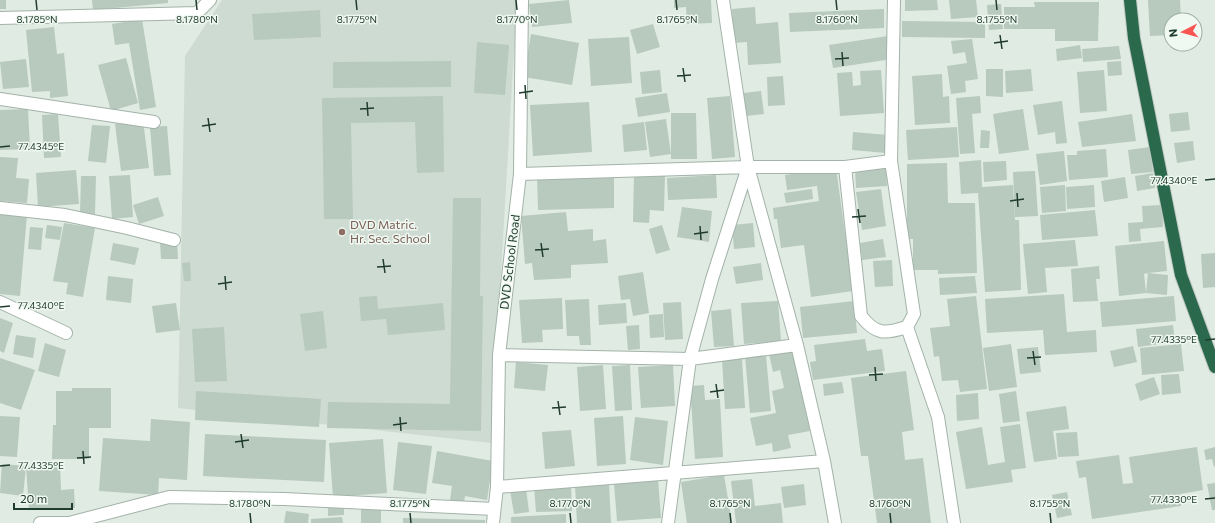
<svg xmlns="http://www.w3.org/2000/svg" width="1215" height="523" font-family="Commissioner,sans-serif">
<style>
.built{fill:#cedbd2}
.building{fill:#b8c9be}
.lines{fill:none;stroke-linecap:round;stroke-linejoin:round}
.street-casing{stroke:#a3b3a9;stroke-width:14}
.highway-casing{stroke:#c1c8c4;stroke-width:14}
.street{stroke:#fff;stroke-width:12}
.highway{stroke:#2b694d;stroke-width:12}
.ticks{fill:none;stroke:#203c2e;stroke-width:1.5}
.education-dot{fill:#8d6e63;stroke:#f0f8f2;stroke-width:1.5}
.labels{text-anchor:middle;stroke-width:3;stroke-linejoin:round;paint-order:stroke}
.education-label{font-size:12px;fill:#785e54;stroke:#f0f8f2;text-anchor:start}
.street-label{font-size:12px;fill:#203c2e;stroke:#f0f8f2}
.ticks-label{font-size:10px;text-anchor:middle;fill:#203c2e;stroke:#f0f8f2;stroke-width:3;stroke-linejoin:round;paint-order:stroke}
</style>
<rect width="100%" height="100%" fill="#e0ebe3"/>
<path class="built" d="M222,0H517L491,443L178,408L185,56Z"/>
<path class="building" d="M0,0H6V9H0Z
M92,0H168V3L93,10Z
M569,0L572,23L532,27L529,4Z
M674,0H711L712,23L687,24L686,7L674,8Z
M905,0H937L938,10L905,11Z
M949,0H976L978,17L951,19Z
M1148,0H1180L1181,20H1171V35L1150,36Z
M1034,2H1099L1098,41H1055V29H1004V7H1035Z
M1001,4L1003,29L989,30L987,5Z
M755,7L756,24L778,22L781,63L748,65L747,42L734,43L732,9Z
M884,9V28L790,32L789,13Z
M320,10L321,37L254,40L252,14Z
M142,19L156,107L140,110L129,43L115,45L112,24Z
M902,21L985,22V38L902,37Z
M653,24L660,47L637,54L630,30Z
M54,27L57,54L64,53L68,96L50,98V91L32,92L26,30Z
M531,34L579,43L572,85L524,77Z
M888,36L892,59L833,68L829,45Z
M629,37L632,83L591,86L588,39Z
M972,39L978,79L965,81L966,92L951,94L947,66L967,63L965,52L953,54L951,41Z
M477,42L509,45L505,95L474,93Z
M1080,45L1082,58L1057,61L1056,49Z
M1119,46L1121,59L1083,62L1082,49Z
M126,58L138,103L111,111L98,65Z
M26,59L29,87L3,89L0,62Z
M451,61V87L333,88V62Z
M1121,61L1122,75L1108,76L1107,62Z
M986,69H1003V97L986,96Z
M1031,69L1033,91L1006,93L1005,71Z
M660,70L662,92L642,94L640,72Z
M881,70L884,113L840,116L837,73L852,72L853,86L861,85L860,71Z
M1104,70L1107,111L1080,113L1077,72Z
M942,74L943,97L949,96L950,123L915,125L912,76Z
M783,76L785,105L768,106L767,77Z
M761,91L764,114L746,116L743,93Z
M667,93L670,112L638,117L635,98Z
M443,96L444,172L417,173L415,122L351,123L353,219H324L322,98Z
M730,96L735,157L712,159L707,98Z
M980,96L981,113L972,114L975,153L960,154L956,98Z
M1062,101L1067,143L1056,144L1055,132L1038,135L1033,105Z
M589,102L592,152L533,156L530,105Z
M28,109L30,149L0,150V110Z
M1023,109L1029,150L999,154L993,114Z
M1188,112L1190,130L1171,132L1169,114Z
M671,113H696L697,159H671Z
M58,114L61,157L44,158L42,115Z
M1132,114L1136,141L1082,147L1078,122Z
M666,119L671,154L650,157L645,122Z
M143,120L149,168L121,171L115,124Z
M644,122L647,150L624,152L622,125Z
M92,125L110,126L106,163L88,161Z
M167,126L171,175L154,176L150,127Z
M957,127L959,157L908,160L906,130Z
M981,130L990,131L989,148H980Z
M853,132L888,135L886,153L852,150Z
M1193,141L1195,160L1177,163L1174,143Z
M1150,147L1153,172L1131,174L1128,150Z
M1106,149L1108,177L1069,180L1067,155H1077V151Z
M1064,151L1067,181L1040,185L1036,154Z
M0,157L18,158L16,178L29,179L27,203L0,201Z
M981,160L982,187L1013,185L1015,220H1019L1021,290L985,292L978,193L961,194L959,162Z
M1006,161L1007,180L984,182L983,162Z
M947,163L948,203H975L977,273L938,274V270H913V239H907V164Z
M886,166L887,186L856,188L855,168Z
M836,168L853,291L811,297L804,245L781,248L777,219H774L773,208L819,201L817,186L787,190L785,175Z
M76,170L79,204L38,207L36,173Z
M1035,171L1038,216L1015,217L1013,172Z
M634,173L665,174L664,211L650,210L649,223L633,222Z
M1153,173L1155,188L1137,191L1135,176Z
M614,174V208L538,210L537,175Z
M130,175L133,217L112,219L109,176Z
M716,175L717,198L668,200L667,178Z
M81,176H96L95,214L80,213Z
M1125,177L1128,198L1104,202L1101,181Z
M1065,185L1066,211L1042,213L1040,187Z
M1094,185L1095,207L1067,209L1066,187Z
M812,189L813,199L786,203L784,193Z
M881,189L886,226L862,230L856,192Z
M158,197L164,216L139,224L133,205Z
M453,198H481L480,296H483L481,431L327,428L328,402L450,404Z
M1162,205L1163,227L1140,229L1141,241L1129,242L1128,223L1143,222L1142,206Z
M682,207L712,211L709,242L677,237Z
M1095,210L1098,236L1042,240L1040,215Z
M0,212L27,215L20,296L0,294Z
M566,212L568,231L593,229V241L606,239L608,263L571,265V278L534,280L532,263L525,264L521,216Z
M64,223L95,228L83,297L66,294L68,283L53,281Z
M753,223L755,247L734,249L732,225Z
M47,225L62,227L60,240L45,238Z
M662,225L670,250L656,254L649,229Z
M30,227L43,228L41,250L28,249Z
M883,239L886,257L862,260L860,243Z
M1075,240L1078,266L1045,268L1047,292L1028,294L1023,244Z
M177,241L178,259H161L160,242Z
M1164,241L1167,271L1148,273L1168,275L1167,295L1146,293L1148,273L1144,274L1146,293L1119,296L1115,246Z
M113,243L139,248L135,265L110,260Z
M1215,253V287L1203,288L1201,254Z
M892,260L893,286L875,287L873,261Z
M190,262L191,281H184L182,263Z
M761,263L763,280L736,284L733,267Z
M1099,266L1100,279H1096L1098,301L1073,302L1071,269Z
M643,272L649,313L633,316L630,299L621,300L618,276Z
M108,276L133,279L131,303L106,300Z
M975,276L977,293L940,295L939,278Z
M1064,294L1067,332L1096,330L1097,352L1045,355L1043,330L987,333L985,299Z
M377,296L378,309L443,303L445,330L388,335L386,319L361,321L359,297Z
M976,296L987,389L960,392L958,380L942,381L939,356L934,357L930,328L950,326L947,299Z
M1174,296L1176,321L1102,327L1100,302Z
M562,298L563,329L542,330L543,342L522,343L519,300Z
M589,299L591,345H580L579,336H567L565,300Z
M778,301L781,341L744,344L741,303Z
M854,301L857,333L803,338L800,307Z
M681,302L683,339L665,340L663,303Z
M176,303L180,330L156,333L152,306Z
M626,303L627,323L599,325L598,305Z
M731,309L734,346L714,347L711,311Z
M323,311L327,348L305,351L300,314Z
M663,314L664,337L650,338L649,315Z
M0,318L13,323L4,353L0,351Z
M639,325L640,349L628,350L626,326Z
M1173,325L1175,342L1138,347L1136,329Z
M224,327L227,381L195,382L192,329Z
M16,335L36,338L33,358L13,354Z
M865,339L867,351L882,349L885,371L813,380L810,362L816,361L814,345Z
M45,343L66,350L59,377L38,371Z
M1011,344L1017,387L989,391L983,348Z
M1181,344L1184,371L1142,375L1140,348Z
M1133,346L1137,362L1114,367L1110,351Z
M1038,347L1041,372L1020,374L1017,349Z
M793,349L810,431L788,435L791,448L773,452L772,443L756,446L750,418L776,413L772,391L784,388L780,370L773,372L769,354Z
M766,355L771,411L750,413L745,356Z
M0,358L35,370L21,410L0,403Z
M742,359L745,408L725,409L722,360Z
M516,362L548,365L545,391L514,388Z
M603,365L606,409L580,411L577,367Z
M630,365L632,410L615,411L612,366Z
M673,365L675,406L641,408L638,367Z
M906,371L914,430L902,432L905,460L923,458L931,523H877L868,456H861L851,378Z
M1179,374L1181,393L1162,395L1161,375Z
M1154,377L1160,394L1140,401L1135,384Z
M842,382L844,393L824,396L823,384Z
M704,385L705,400L720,399L723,457L695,459L690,386Z
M72,388H111V428H89V459H52L53,425H56V391H72Z
M196,391L321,399L319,427L195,420Z
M1016,391L1020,421L1003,423L999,394Z
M978,393L979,419L957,421L956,395Z
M1066,406L1069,429L1053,431L1057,459L1034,462L1026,412Z
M0,416L20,417L17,457L0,456Z
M623,416L626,464L597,466L594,418Z
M635,417L668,421L663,465L630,460Z
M151,419L190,422L187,480L159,478L158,495L99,491L103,438L150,441Z
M1020,424L1026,468L1011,470L1013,482L966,489L956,432L982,427L988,465L1005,462L1000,427Z
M571,430L575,466L545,469L542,432Z
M1077,432L1079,456L1058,457L1056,433Z
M205,434L326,440L324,482L203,476Z
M383,439L387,493L333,497L329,443Z
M398,442L432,446L426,494L393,490Z
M1197,447L1203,490L1180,494L1181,506L1092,519L1086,477L1079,478L1076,461L1119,455L1123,484L1133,483L1129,457Z
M1215,447V466L1214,467L1212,459L1206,460L1204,450Z
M437,451L493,461L487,500L465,496L464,502L450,500L452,486L432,483Z
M2,464L26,466L60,464L61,490L74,489L75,508L29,510L26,466L23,496L0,493Z
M724,475L732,523H687L681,482Z
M658,479L661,518L617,521L614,483Z
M752,479L755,506L781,503L783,523H736L731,481Z
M609,483L611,523H577L575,485Z
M1215,483V510H1212L1207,484Z
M571,484L572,511L536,512L534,486Z
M804,484L806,505L784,508L781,487Z
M526,488L529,512L514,514L510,490Z
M1067,492L1072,515L1057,518L1052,495Z
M328,506H344V515L328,516Z
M361,506H381V523H361Z
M286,511L309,514L308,523H284Z
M566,514V523H511V517Z
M342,517L343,523H311V519Z
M403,518L485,520V523H403Z"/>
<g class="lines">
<defs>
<path id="street" d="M723,0L748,167L797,345L824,461L835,523
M0,18L197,13L210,0
M0,99L154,122
M845,167L861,316C876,335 885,334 907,327L914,314L891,161
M520,174L748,167H845L891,161L894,0
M0,208L65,215L127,228L174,240
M0,302L66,333
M907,327L938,417L954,523
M499,355L690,359L797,345
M497,487L824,461
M40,523H69L169,497L284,499L494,509
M493,523L497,487L499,355L520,174L522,0
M668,523L690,359L712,279L748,167"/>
<path id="highway" d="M1130,0L1134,38L1181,275L1215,367"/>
</defs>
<use href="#street" class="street-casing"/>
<use href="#highway" class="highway-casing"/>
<use href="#street" class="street"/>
<use href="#highway" class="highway"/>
</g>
<path class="ticks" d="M36,0L37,10M196,0L197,10M356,0L357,10M516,0L517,10M676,0L677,10M836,0L837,10M996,0L997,10M1000,35L1002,49M994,43L1008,41M842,52L843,66M835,59L849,58M683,68L685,82M677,76L691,75M525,85L526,99M519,93L533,91M367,102L368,116M360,109L374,108M208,118L210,132M202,126L216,124M0,147L10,146M1205,180L1215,179M1017,193L1018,207M1010,201L1024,199M858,209L860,223M852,217L866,216M700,226L701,240M694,234L708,232M541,243L543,257M535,250L549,249M383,259L385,273M377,267L391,266M225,276L226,290M218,284L232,282M0,307L10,306M1205,340L1215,339M1033,351L1035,365M1027,358L1041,357M875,367L876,381M869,375L883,374M716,384L718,398M710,392L724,390M558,401L560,415M552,408L566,407M400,417L401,431M393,425L407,423M241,434L243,448M235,442L249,440M83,451L84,464M77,458L91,457M0,466L10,465M1205,499L1215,498M250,513L251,523M410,513L411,523M570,513L571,523M730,513L731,523M890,513L891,523M1050,513L1051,523"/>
<circle class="education-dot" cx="342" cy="232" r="4"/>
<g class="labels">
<g class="education-label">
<text x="350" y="229">DVD Matric.<tspan x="350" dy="14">Hr. Sec. School</tspan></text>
</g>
<g class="street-label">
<text transform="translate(510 262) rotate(-83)" y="4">DVD School Road</text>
</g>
</g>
<g class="ticks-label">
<text x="37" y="23">8.1785°N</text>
<text x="197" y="23">8.1780°N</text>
<text x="357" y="23">8.1775°N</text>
<text x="517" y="23">8.1770°N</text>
<text x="677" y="23">8.1765°N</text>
<text x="837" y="23">8.1760°N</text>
<text x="997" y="23">8.1755°N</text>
<text x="41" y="150">77.4345°E</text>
<text x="1174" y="184">77.4340°E</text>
<text x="41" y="309">77.4340°E</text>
<text x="1174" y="343">77.4335°E</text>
<text x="41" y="469">77.4335°E</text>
<text x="1174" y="503">77.4330°E</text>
<text x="250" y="507">8.1780°N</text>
<text x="410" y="507">8.1775°N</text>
<text x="570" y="507">8.1770°N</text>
<text x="730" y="507">8.1765°N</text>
<text x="890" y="507">8.1760°N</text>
<text x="1050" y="507">8.1755°N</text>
</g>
<g transform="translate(1183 32) rotate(264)"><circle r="19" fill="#f0f8f2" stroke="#9dada4"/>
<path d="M0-3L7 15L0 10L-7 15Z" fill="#f75452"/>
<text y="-6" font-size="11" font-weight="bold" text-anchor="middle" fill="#203c2e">N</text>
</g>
<path d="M14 503v6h58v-6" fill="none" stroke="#203c2e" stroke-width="2"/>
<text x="20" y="503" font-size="12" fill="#203c2e" stroke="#f0f8f2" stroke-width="3" paint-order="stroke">20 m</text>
</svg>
